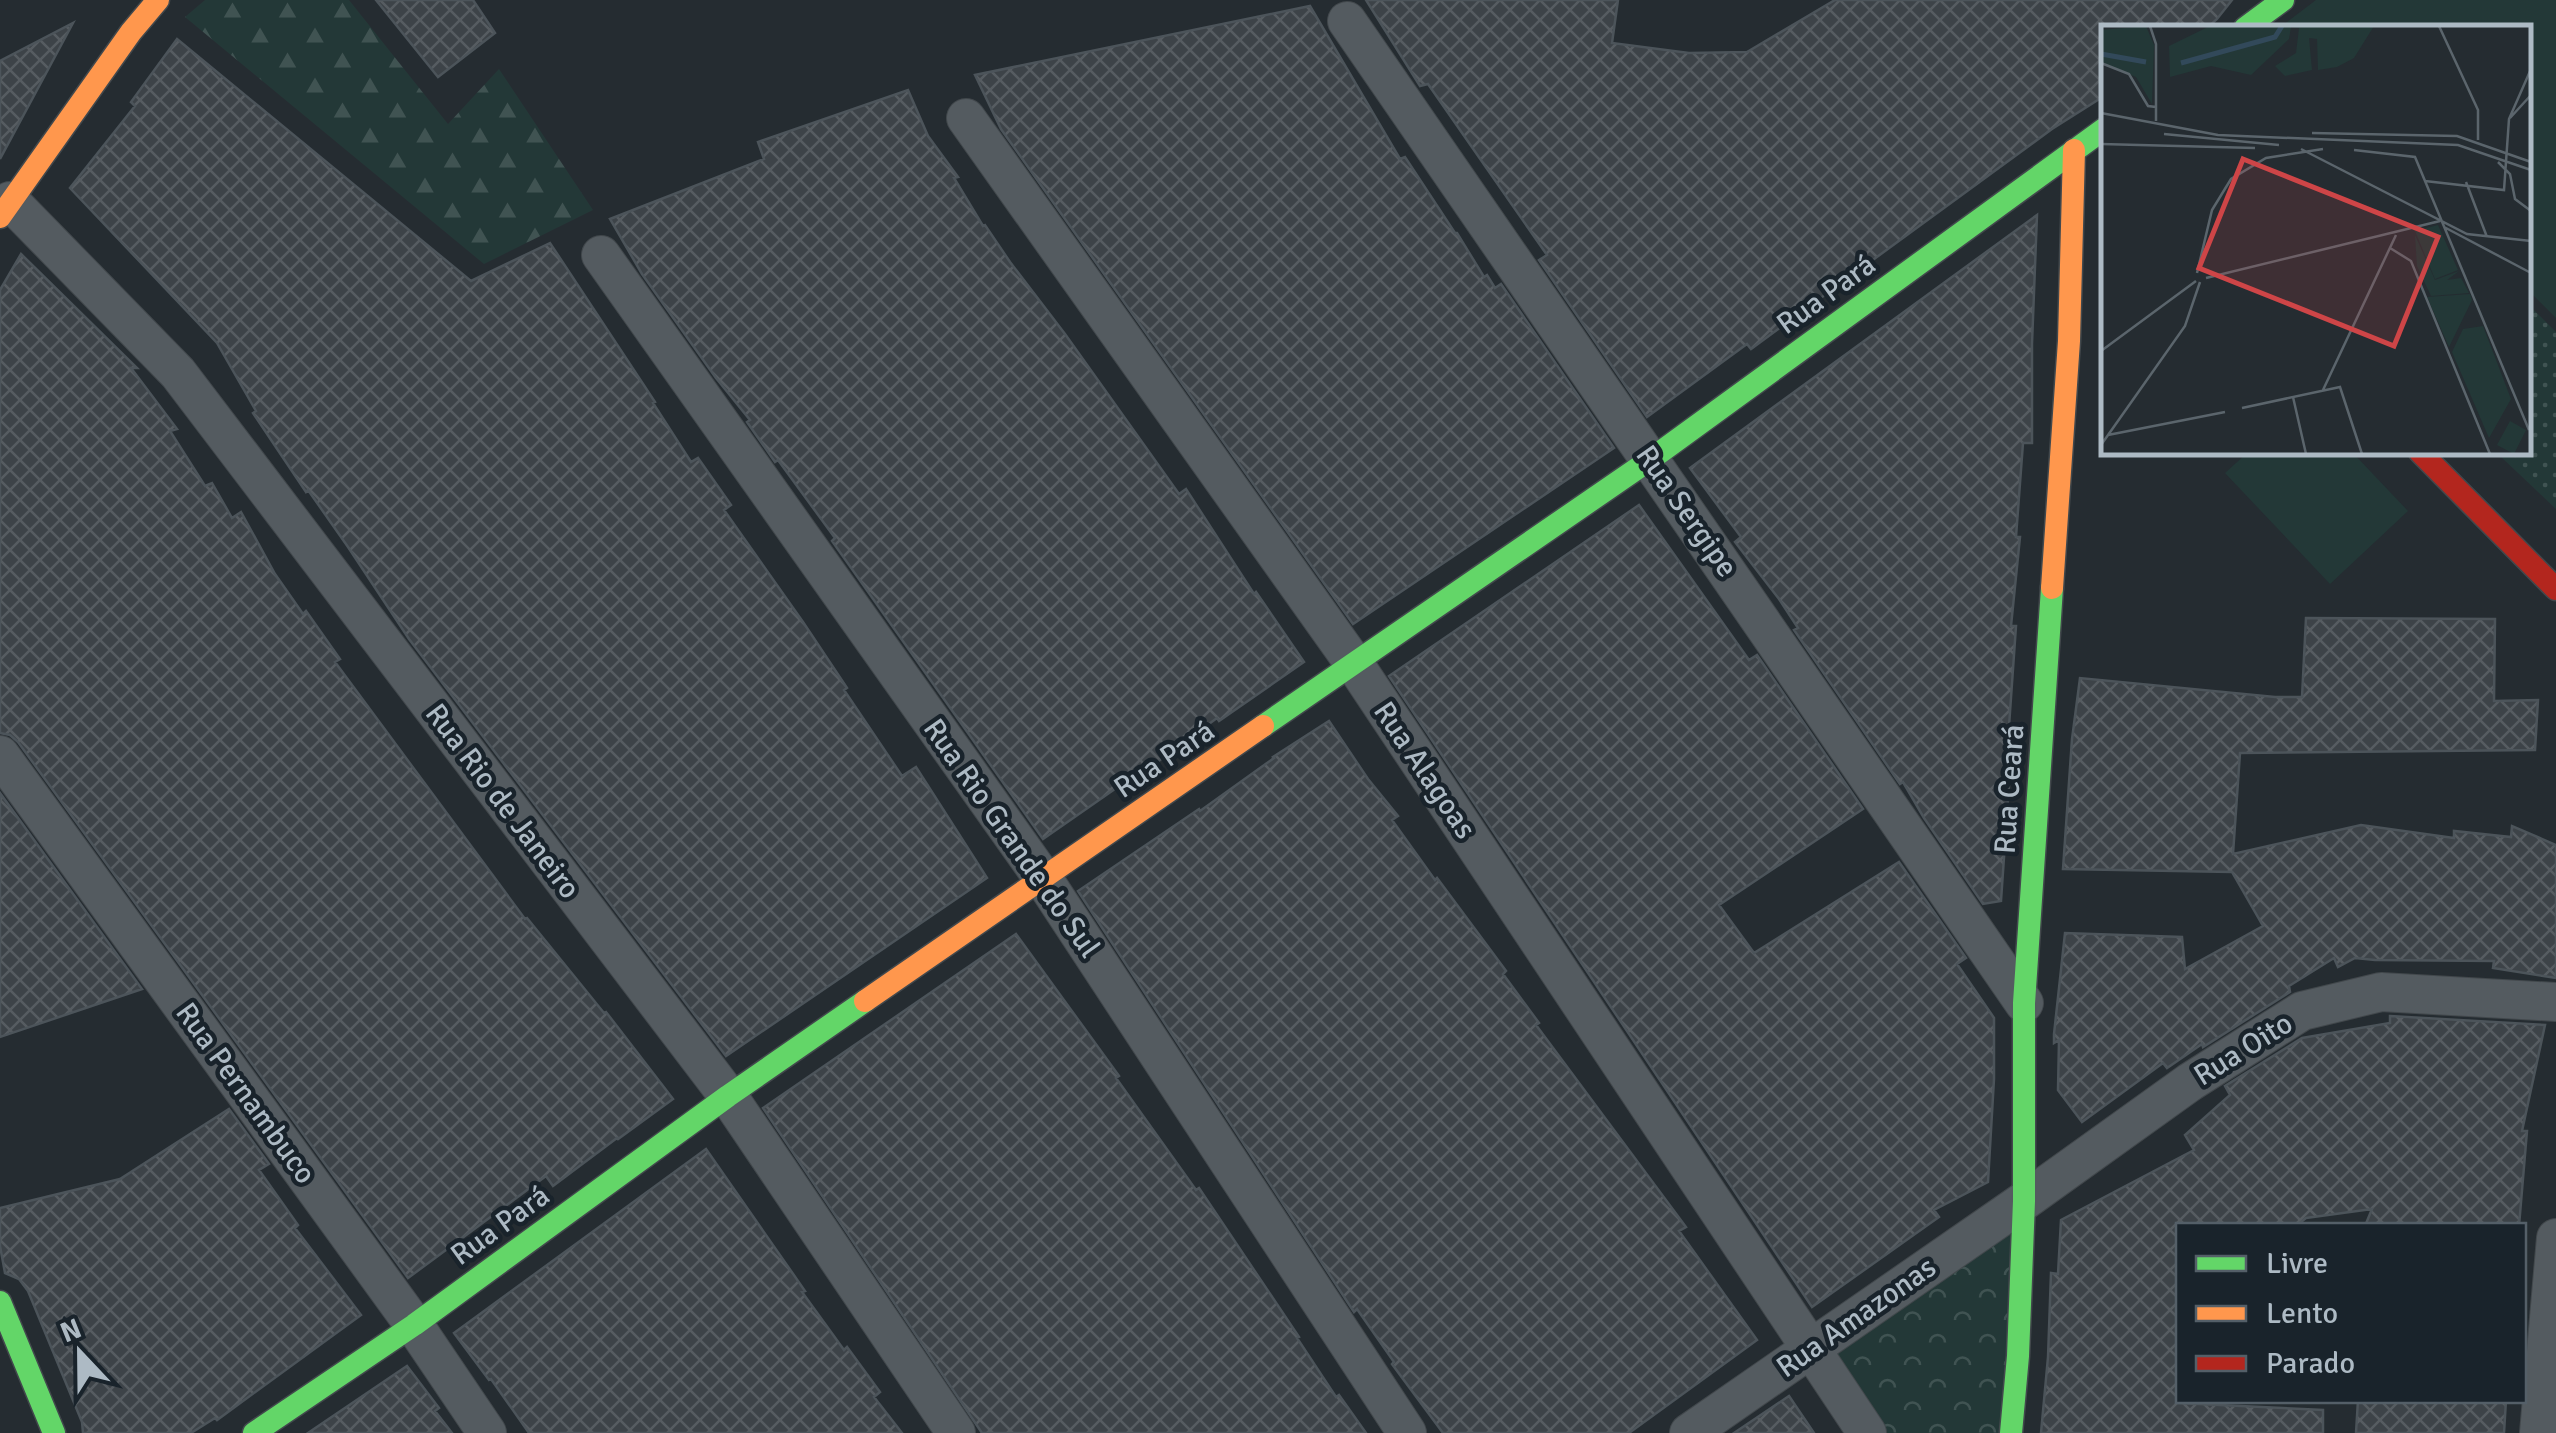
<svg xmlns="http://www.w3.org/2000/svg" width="2556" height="1433" font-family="Signika,sans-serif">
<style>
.grass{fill:url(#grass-dots)}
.forest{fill:url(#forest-firs)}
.park{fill:url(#park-crowns)}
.pitch{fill:#233837}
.building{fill:url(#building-cross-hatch);stroke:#4c545a;stroke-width:2.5}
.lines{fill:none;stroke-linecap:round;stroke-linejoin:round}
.street-casing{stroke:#42484c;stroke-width:40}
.fast-casing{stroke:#42484c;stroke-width:25}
.slow-casing{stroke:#42484c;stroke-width:25}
.jam-casing{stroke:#42484c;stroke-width:25}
.street{stroke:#545b60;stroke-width:38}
.fast{stroke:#63d668;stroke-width:22}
.slow{stroke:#ff974d;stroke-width:22}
.jam{stroke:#b3261e;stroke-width:22}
.labels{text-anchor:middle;stroke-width:9;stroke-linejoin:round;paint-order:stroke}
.street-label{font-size:30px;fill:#adbac4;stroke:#19232b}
.inset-river{fill:none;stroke:#32495a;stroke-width:5}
.inset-road{fill:none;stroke:#5b656c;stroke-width:2.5}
.view{fill:#ce4547;fill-opacity:0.15;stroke:#ce4547;stroke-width:5}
.inset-edge{fill:none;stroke:#adbac4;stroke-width:5}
</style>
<defs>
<pattern id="grass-dots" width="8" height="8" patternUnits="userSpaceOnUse" patternTransform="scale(2.5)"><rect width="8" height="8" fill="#233837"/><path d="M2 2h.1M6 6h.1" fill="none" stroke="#405352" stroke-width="1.8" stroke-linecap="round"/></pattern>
<pattern id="forest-firs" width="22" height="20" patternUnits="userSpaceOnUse" patternTransform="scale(2.5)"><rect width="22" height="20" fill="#233837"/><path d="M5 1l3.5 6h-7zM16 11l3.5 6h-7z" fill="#405352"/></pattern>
<pattern id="park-crowns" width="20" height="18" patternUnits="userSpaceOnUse" patternTransform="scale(2.5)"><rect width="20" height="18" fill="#233837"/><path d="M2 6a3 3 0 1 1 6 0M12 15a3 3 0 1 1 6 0" fill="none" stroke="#405352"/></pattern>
<pattern id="building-cross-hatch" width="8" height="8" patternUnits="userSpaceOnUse" patternTransform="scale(2.5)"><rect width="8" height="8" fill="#3d4348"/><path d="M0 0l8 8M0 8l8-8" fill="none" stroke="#565c61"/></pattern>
</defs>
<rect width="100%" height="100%" fill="#252c31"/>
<path class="grass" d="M2529,305L2556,332V509L2497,453L2528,452Z"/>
<path class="forest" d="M205,0H349L448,124L499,69L593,210L484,264L185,17Z"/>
<path class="park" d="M2024,1201L2011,1433H1867L1809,1349Z"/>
<path class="pitch" d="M2316,0H2556V318L2529,291L2528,28H2279Z
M2247,453H2353L2408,511L2330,584L2225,473Z"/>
<path class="building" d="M376,0H473L495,33L438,77Z
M1366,0H1618L1612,43L1689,53L1747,52L1835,0H2232L2217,19L2207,28H2104V96L2052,129L1751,349L1747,344L1647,417L1539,260L1547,255L1428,84L1420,86Z
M1310,6L1400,159L1405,157L1455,233H1457L1484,277L1487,275L1495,288L1501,284L1614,448L1353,624L1001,129L975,75Z
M73,23L0,159V61Z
M177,39L471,281L550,243L655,402L653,403L691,462L698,458L731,505L724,510L803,622L847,688L844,690L902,776L916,767L987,878L726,1056L409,639L348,547L308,490L306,492L253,413L256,411L217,343L70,188L135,106L131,102Z
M908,90L928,136L958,177L954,178L983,226L985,225L1010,262L1065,334L1179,494L1186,489L1254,594L1256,592L1304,662L1219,721L1217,718L1137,777L1135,775L1043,839L832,541L835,538L778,460L775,462L747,422L750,420L716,378L642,274L610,219L764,159L758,142Z
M2037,215L2032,344V443H2023L2016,537H2020L2011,626H2016L2007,755L2011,756L2001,901L1983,904L1924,818L1903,782L1900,784L1794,630L1798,628L1779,599L1735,542L1741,537L1690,468Z
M21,254L137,368H131L177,429L170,431L205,486L212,483L232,518L241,512L275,574L303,614L306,611L340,659L335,662L525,919L527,918L604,1013L606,1012L673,1099L618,1139L617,1138L553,1186L546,1176L408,1278L18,742L10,735L0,733V290Z
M1639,505L1749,660L1757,655L1863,809L1719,905L1754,953L1899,862L1966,958L1957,964L1994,1018V1079L1988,1182L1934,1210L1939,1217L1812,1307L1389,676Z
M2306,618L2495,619L2494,701L2538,700L2535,750L2240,753L2233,854L2361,825L2454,838V831L2511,837L2512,826L2556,845V978L2493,968L2494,961L2375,960L2355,958L2338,967L2334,958L2289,986L2290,992L2203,1047L2202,1044L2167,1068L2163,1063L2082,1122L2058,1090L2059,1040L2054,1043V1034L2065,933L2182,937L2185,969L2263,926L2232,872L2063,869L2072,739L2080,678L2275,697H2302Z
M1329,721L1368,779L1398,816L1392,820L1435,880L1437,878L1506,971L1503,974L1539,1023L1536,1025L1686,1227L1679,1231L1757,1340L1629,1433H1443L1392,1364L1394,1362L1357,1309L1354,1312L1078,891L1199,809L1200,811L1274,758L1273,757Z
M0,793L142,989L0,1037Z
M1016,934L1119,1076L1116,1078L1196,1190L1199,1188L1299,1337L1297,1338L1336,1397L1339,1395L1366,1433H982L763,1108Z
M2390,1016L2545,1025L2522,1131H2527L2519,1226H2365L2372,1209L2306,1218L2296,1226H2178V1403L2323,1410V1433H2041L2048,1357L2051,1273L2058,1274L2061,1220L2194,1150L2185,1135L2230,1095L2225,1086L2302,1038L2390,1023Z
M229,1109L269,1164L259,1170L298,1225L295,1228L361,1315L217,1420L215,1418L191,1433H83L82,1422L28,1291L19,1279L5,1273L0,1246V1208L120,1179Z
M706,1149L805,1291L802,1292L844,1350L847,1347L880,1392L874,1397L902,1433H529L491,1379L489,1380L454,1333Z
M407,1366L439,1408L435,1411L452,1433H308Z
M1789,1396L1814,1433H1734Z
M2358,1400H2506L2504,1433H2356Z"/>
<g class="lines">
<defs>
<path id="street" d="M1347,21L2024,1003
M966,118L1355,665L1867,1433
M10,201L178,373L728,1096L956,1433
M601,255L1042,877L1407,1433
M0,755L414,1325L487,1433
M1689,1433L2024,1201L2190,1082L2302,1011L2381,992L2556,1002
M2539,1433L2556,1238"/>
<path id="fast" d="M2245,28L2283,0
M1263,726L1651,459L2104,129
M0,1302L54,1433
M254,1433L414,1325L728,1096L865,1001
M2011,1433L2018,1356L2024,1201V1003L2052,588"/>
<path id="slow" d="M0,217L131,32L158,0
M2052,588L2069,341L2074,150
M865,1001L1263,726"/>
<path id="jam" d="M2420,452L2556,589"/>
</defs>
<use href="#street" class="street-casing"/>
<use href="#fast" class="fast-casing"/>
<use href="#slow" class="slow-casing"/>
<use href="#jam" class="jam-casing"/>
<use href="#street" class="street"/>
<use href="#fast" class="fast"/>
<use href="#slow" class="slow"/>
<use href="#jam" class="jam"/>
</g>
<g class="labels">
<g class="street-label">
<text transform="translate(1826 294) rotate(-36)" y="10">Rua Pará</text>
<text transform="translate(1687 511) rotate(55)" y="10">Rua Sergipe</text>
<text transform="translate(1164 759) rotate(-34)" y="10">Rua Pará</text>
<text transform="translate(1425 770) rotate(56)" y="10">Rua Alagoas</text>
<text transform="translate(2009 789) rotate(-86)" y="10">Rua Ceará</text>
<text transform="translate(503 801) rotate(53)" y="10">Rua Rio de Janeiro</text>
<text transform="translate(1012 838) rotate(55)" y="10">Rua Rio Grande do Sul</text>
<text transform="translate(2243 1049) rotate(-32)" y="10">Rua Oito</text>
<text transform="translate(246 1093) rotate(54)" y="10">Rua Pernambuco</text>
<text transform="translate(500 1225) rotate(-36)" y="10">Rua Pará</text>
<text transform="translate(1856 1317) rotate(-35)" y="10">Rua Amazonas</text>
</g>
</g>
<g transform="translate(2101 25)">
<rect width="430" height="430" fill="#252c31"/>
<path d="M314,210L334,255L358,246L346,255L360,253L368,268L330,271L316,241Z" fill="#233837"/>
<path d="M109,1H273L253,33L236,42L217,45L216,14L208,13L211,45L184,51L174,41L195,28L198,3L190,2L188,14L150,50L110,41L69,52L68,21ZM382,301L410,374L388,413L351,327L362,304Z" fill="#233837"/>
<path d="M45,1L53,20L51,79L35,52L0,37V5ZM369,269L371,275L348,322L326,272Z" fill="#233837"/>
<path d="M337,200L357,245L334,254L314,206ZM409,396L425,405L413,429L396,420Z" fill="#233837"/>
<path class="inset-river" d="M0,29L45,37M80,38L174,12L181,1"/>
<path class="inset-road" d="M49,1L55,19V96M338,1L377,85V115M0,38L28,49L47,81L55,82M0,88L117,110L357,120L430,145M409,93L430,70M211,108L356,111L430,137M63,109L178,120M0,119L154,123M200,124L366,209L430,216M253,125L314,132L428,405M397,137L409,149L414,174L430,186M324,156L403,165L408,94L430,44M365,157L386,212M343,202L430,248M289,223L310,236L389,429M96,248L111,185L130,154L165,133L222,124M105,253L339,196M0,326L95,256M222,365L295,210M192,372L205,429M141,383L239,362L261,429M7,410L124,387M0,420L84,301L99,257"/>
<path class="view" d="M142,134L337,212L293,321L98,243Z"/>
<rect width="430" height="430" class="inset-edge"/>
</g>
<rect x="2176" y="1223" width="350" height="180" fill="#19232b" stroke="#545f68" stroke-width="2.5"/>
<rect x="2196" y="1256" width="50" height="15" fill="#63d668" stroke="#545f68" stroke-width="2.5"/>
<text x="2266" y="1273" font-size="30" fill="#adbac4">Livre</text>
<rect x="2196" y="1306" width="50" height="15" fill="#ff974d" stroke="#545f68" stroke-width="2.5"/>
<text x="2266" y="1323" font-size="30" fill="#adbac4">Lento</text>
<rect x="2196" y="1356" width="50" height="15" fill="#b3261e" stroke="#545f68" stroke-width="2.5"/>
<text x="2266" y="1373" font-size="30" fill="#adbac4">Parado</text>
<g transform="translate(80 1353) rotate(338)" stroke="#19232b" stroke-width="8" paint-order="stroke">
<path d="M0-8L18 38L0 25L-18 38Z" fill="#adbac4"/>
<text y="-15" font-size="28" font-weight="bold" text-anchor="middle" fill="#adbac4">N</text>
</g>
</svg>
